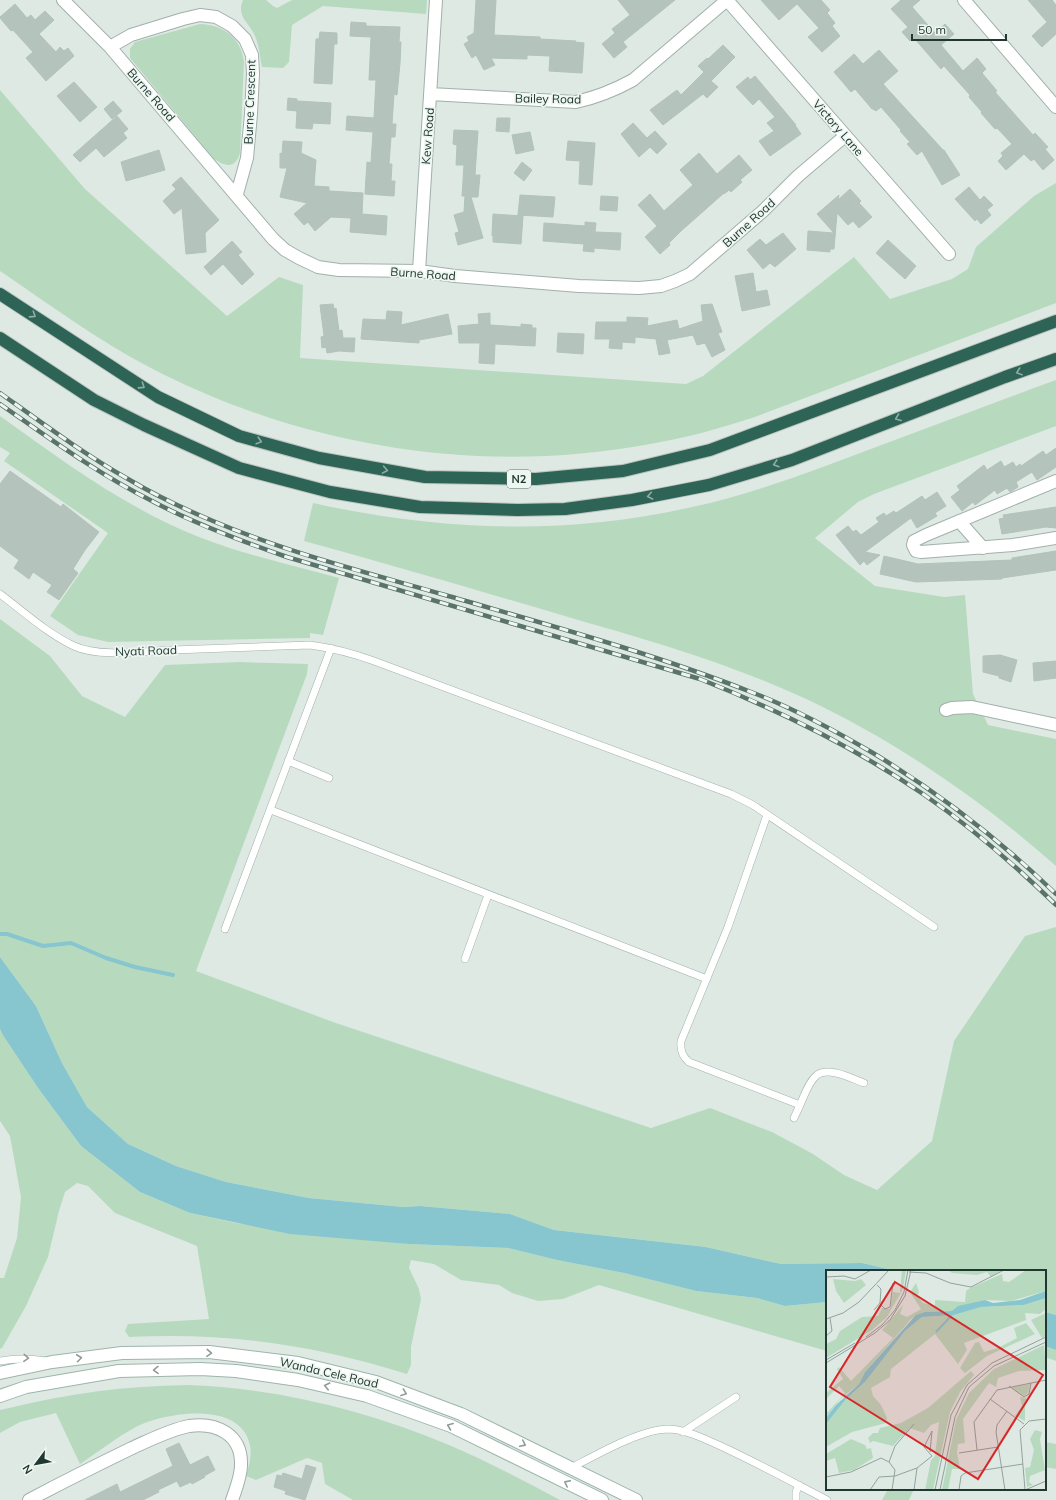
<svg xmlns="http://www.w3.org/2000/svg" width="1056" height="1500" font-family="Mulish,sans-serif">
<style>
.green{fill:#b7dabf}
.water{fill:#87c6ce}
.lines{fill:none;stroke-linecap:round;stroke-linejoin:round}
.stream{stroke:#87c6ce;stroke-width:4}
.building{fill:#b4c4bd;stroke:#b1c3ba}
.lane-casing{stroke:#a1b0ab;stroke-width:8}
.street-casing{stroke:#a1b0ab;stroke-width:14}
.secondary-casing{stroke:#9eb5ab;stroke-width:14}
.highway-casing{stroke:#bcc3c1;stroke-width:14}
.lane{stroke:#fff;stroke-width:7}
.street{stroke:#fff;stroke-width:12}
.secondary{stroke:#fff;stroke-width:12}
.highway{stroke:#2d6456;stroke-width:12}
.rail-casing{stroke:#5a746c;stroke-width:4.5}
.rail{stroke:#eef6f2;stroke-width:3;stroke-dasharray:9;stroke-linecap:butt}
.oneway{stroke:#8eada4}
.oneway2{stroke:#909c98}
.labels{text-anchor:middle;stroke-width:3.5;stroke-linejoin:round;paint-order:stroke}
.shield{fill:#eef6f2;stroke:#5e716b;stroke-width:1}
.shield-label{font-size:11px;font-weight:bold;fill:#203831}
.street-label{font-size:12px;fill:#203831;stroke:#eef6f2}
.inset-river{fill:none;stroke:#87c6ce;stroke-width:2}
.inset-road{fill:none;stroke:#92a29c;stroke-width:1}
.view{fill:#d62828;fill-opacity:0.15;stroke:#d62828;stroke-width:2}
.inset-edge{fill:none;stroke:#203831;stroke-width:2}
</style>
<rect width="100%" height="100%" fill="#dee9e4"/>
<path class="green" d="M243,0H266L273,6L277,8L292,0H427L426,14L323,6L292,25L289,62L283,68L262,67C260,57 259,45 255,36C249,22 236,17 243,0Z
M200,24C224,25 241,38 244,62L240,153C235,170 224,166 213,158L130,58V49L135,42Z
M0,90L85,189L227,316L279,277L303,285L300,358L686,384L703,376L854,257L890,299L952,279L968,269L976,247L1034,196L1056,183V303L755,417C721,428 686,438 650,444C480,476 302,447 149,367C97,340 49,304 0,271Z
M1056,380V426L874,494L858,502L815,538L875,586L944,597L965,595L973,694L988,725L1056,739V866C980,799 896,741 804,698C728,663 648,640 568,617C480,591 392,565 304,541L313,503C440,531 564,536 692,507C752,494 810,472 868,450C931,427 993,403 1056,380Z
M0,416C64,462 126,508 199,537C245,555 292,565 339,578L323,635L310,633V638L108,642L78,635L50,616L108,533L4,461L10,453L0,447Z
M0,619L50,656L82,696L125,717L165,665L240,662L308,664L307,674L196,971L333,1022L651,1128L710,1108L772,1132L813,1154L844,1175L877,1190L932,1141L954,1041L1025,936L1056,927V1315L1045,1312V1271H896L862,1263L781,1264L706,1247L554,1230L510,1214L420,1206L403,1207L309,1198L226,1182L176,1166L128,1144L87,1107L62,1063L36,1006L0,957Z
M0,1029L38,1088L81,1146L140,1192L190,1213L236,1223L409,1244L508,1248L557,1260L624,1273L696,1291L757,1298L785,1306L827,1302V1351L599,1285L563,1299L538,1301L512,1293L499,1285L461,1280L434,1264L411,1260L409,1268L419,1289L421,1299L411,1347V1365L407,1374C314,1345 227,1332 129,1337L125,1331L128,1324L209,1319L197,1246L115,1213L88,1186L77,1183L65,1192L59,1211L48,1257L26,1306L2,1348L0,1349V1278H4L17,1238L21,1197L10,1136L0,1121Z
M1045,1346L1056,1350V1361L1045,1357Z
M187,1385C276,1388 366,1410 449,1445C487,1461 524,1481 560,1500H353L325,1484L322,1463L307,1458L256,1480L246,1476C249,1466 252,1456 250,1446C242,1400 165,1412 136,1427C117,1437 98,1452 80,1464L56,1413L20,1422L0,1433V1410L9,1408C71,1393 124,1386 187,1385Z
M1045,1442L1056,1444V1469L1045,1467Z
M888,1489H914L909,1500H882Z"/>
<path class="water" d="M0,957L36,1006L62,1063L87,1107L128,1144L176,1166L226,1182L309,1198L403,1207L420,1206L510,1214L554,1230L706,1247L781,1264L862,1263L896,1271H827V1302L785,1306L757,1298L696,1291L624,1273L557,1260L508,1248L409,1244L290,1234L190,1213L140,1192L81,1146L38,1088L3,1035L0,1029Z
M1045,1312L1056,1315V1350L1045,1346Z"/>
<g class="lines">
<path class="stream" d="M0,934H7L43,946L71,943L106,958L135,967L173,975"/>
</g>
<path class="building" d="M476,0H496L494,35L540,37V39L576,41L575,42L584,43L582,73L549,71L550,56L527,55V59L491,58L495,65L484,70L476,55L472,58L464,44L469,41L467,37L474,33Z
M618,0H675L623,42L627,47L614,58L602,44L615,33L612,29L630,15Z
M761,0H821L830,10L827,13L835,23L832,26L840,36L822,52L808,37L819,28L797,4L779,20Z
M901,0H920L912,7L935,33L945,24L954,34L941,45L963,71L977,58L986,69L982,73L997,91L995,92L1033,135L1035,133L1048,147L1045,149L1054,160L1043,170L1034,159L1031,161L1024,154L1006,170L998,161L1003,156L1001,153L1012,144L997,128L995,129L981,113L982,112L969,97L970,95L944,66L941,69L914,38L910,41L902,32L908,27L891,9Z
M1028,0H1052L1056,5V34L1042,47L1032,36L1047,22Z
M15,4L27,18L31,15L35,20L45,11L54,20L39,34L56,52L60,47L64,51L68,48L74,56L46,81L26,58L33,52L13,30L11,31L0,18V17Z
M351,22L366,23V26L400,27L399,42H401L400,63L397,95L394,94L392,124H396L395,137H391L389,164H392L391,181H395L394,196L365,194L367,162L371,163L373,132L346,130L347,116L374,118L376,80H369L371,37L350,36Z
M320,32L337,33V44H334L332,84L314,83L316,39H319Z
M723,45L735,57L711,81L718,87L707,98L703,94L663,125L650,110L677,90L681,95L704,72L698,66L707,58L708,59Z
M879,50L898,71L883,84L943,150H944L960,175L942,185L922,151L917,155L907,144L910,142L900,131L901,130L881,107L876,111L873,109H872L855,89L851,92L834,72L854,54L863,64Z
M755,76L796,125H795L801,134L770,156L759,141L774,131L767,123L775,117L759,99L753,105L736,87L748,77L750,80Z
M74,82L97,107L80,122L57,96Z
M288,98L297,99V101L331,103L330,124L313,123L312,129L296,128L297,111L287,110Z
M113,101L122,111L112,119L104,109Z
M117,116L128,129L123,133L127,138L104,157L96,148L80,162L73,155Z
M497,118H510L509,132L496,131Z
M633,123L647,138L655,131L667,144L657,154L650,147L639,157L621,134Z
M454,130L478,131L475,175H480L478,197H471L483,238L458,245L455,233L459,232L454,215L464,212L465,196H462L464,165H456L457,145L453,144Z
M530,132L534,150L516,154L512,135Z
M283,141L302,142L301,153L316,160L314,186L329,187V191L363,193L362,214L387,216L386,235L350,232L351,218L331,217L315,231L308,222L304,225L294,214L307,203L280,197L287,168H280V153L282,154Z
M568,141L595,143L592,185L579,184L580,161L566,160Z
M159,150L165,170L126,181L121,162Z
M699,153L717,174L739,155L752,170L740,180L742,182L731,192L729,190L724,194V193L681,231L669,243L670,245L660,254L645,237L657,226L638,205L650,194L664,211L693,185L680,170Z
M522,162L532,170L524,181L514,173Z
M181,177L219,220L205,233L206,252L186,254L182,208L174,214L163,201L176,189L172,185Z
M969,187L980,200L984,196L993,205L987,210L991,215L981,224L977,219L975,221L955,199Z
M850,189L861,201L859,203L872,217L859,228L853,221L848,225L837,213L834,249H830V252L807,250L808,231L834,233L817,214L839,195L838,200Z
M520,195L555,197L553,217L518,215Z
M601,196L618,197L617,211L600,210Z
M493,214L523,216L521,244L493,242V235L492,236Z
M585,222L596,223L595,232L621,233L620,250L594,248V252L583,251L584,244L543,241L544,223L585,226Z
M783,233L796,249L775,267L770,263L763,269L747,250L760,239L766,245Z
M888,240L916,266L905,279L876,253Z
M232,241L242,252L238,255L254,274L242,285L223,264L211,275L204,267Z
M753,273L756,292L767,290L770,305L742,311L735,276Z
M333,304L334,309L336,308L339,331L342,330L343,338H355L354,352L339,351L327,353L326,347L322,348L321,337L324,336L320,305Z
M712,304L722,332L718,333L725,350L712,357L705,343L697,345L693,335L667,340L670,353L659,355L656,339L635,337V343L622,342V349L609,348L610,339H595L596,322H627V317L648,318L647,326L677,320L679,329L703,321L701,305Z
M387,311L402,312L401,325L448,314L452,334L419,340V343L361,339L363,319L386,320Z
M490,313V325L521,327V324L532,325V328H536L535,346L495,344L494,364L479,363L480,343H459L458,326L479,324L478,314Z
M558,333L584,334L583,354L557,352Z
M1056,448V467L1037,480L1032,472L1016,482L1018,487L1010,492L1007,488L997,494L995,490L975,505L973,502L962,511L951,497L960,490L957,486L984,465L987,470L1001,461L1004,467L1013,462L1016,467L1020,464L1021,466L1043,451L1046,455Z
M10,471L61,507L63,504L99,532L85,550L73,569L78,573L59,600L47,592L52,585L33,572L29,579L14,568L19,560L0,546V484Z
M937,492L946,506L935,513L937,516L917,528L911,518L865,552L880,555L867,565L864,561L860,565L836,535L848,526L853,532L856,530L861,535L879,522L876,518L884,513L886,516L894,511L896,513L922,496L925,500Z
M1056,507V528L1046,527L1002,534L999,519L1004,518L1003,515Z
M1056,551V570L1002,578V579L916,582L880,574L884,556L918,564L1012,560V558Z
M1000,655L1017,660L1011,682L999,678V676L983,672V656Z
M1056,661V678L1034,681L1033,663Z
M179,1443L190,1465L208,1456L215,1470L204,1476L205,1477L192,1484L191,1482L180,1487L177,1481L158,1490L159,1492L143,1500H85L117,1484L120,1492L173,1466L166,1449Z
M306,1465L316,1468L305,1500L285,1494L286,1491L274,1487L277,1475L282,1476L283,1473L302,1479Z"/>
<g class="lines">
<defs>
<path id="lane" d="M0,594C24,612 48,634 74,646C100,658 145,651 173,650C219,648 264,647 310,645C332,648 352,653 374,661L731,794L753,805L934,927
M288,761L329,778
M271,810L707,979
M767,815L728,927L681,1041C680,1050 682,1056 689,1062L800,1105C804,1096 809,1081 817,1075C828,1066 853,1079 864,1083
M225,929L331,648
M465,959L488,895
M794,1118L800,1105
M0,1361C16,1358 29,1358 45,1361
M683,1432L736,1397
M571,1468C596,1455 641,1429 669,1429C689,1430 709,1441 727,1449C761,1465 794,1483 827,1500
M796,1500V1492L799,1485"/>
<path id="street" d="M63,0L110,47L273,239L285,250L299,258L318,267L339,270L419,271L455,276L579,286L639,288L661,286L675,281L690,274L763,211L798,176L845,136
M727,0L949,254
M964,0L1056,107
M110,47L131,35L183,19L200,15L216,17L232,26L245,39L252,55L253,74L251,114L247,158L237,194
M430,94L576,102C598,97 613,91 633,80L727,0
M419,271L436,0
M1056,481L926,535L914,541L913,545L916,551L921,552L1013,545L1056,538
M959,521L983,548
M946,710L952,708L972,707L1056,725
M29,1500C63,1482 97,1465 132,1448C150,1440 169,1430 189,1426C216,1422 242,1434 241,1465C241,1476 236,1489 232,1500"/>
<path id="secondary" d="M0,1373L52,1362L122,1353L209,1352L298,1363L376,1382L461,1414L636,1500
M0,1396L26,1387L119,1371L200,1369L236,1371L298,1380L367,1396L451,1426L602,1500"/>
<path id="highway" d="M0,294L158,397L239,436L319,458L425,477L536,479L623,471L710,450L1056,321
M0,338L94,400L144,425L239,468L330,492L420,507L518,510L565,509L632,500L709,485L792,460L1005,377L1056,359"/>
</defs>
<use href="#lane" class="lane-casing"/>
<use href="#street" class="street-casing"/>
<use href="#secondary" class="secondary-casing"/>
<use href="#highway" class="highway-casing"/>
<use href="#lane" class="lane"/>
<use href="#street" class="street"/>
<use href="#secondary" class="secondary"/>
<use href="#highway" class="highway"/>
<defs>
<path id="rail" d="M0,393C42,423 84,454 128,479C155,495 184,509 213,521C288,553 368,573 445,595C548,625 652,653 751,692C793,708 834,730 873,753C939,793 1000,840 1056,894
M0,404C49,438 98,474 152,501C195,524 241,541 287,557L700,679C778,710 854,747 923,794C971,827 1015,865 1056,905"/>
</defs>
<use href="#rail" class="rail-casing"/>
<use href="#rail" class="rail"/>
</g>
<defs><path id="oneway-chevron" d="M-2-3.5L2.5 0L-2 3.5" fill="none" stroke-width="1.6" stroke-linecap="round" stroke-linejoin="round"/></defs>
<g class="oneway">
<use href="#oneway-chevron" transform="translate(33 315) rotate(33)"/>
<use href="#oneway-chevron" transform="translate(1019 372) rotate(161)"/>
<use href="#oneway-chevron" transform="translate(142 386) rotate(33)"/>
<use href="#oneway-chevron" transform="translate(898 418) rotate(159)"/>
<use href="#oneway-chevron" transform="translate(259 441) rotate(16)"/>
<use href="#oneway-chevron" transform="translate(776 464) rotate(163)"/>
<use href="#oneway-chevron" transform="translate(385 470) rotate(10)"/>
<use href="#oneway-chevron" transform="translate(650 496) rotate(169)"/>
</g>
<g class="oneway2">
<use href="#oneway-chevron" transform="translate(209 1353) rotate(3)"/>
<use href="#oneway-chevron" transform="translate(26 1358) rotate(3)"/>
<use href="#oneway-chevron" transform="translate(79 1358) rotate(-7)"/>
<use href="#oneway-chevron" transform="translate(156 1370) rotate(179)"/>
<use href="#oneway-chevron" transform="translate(327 1386) rotate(-167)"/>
<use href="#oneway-chevron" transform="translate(404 1393) rotate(20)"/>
<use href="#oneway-chevron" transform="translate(450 1426) rotate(-158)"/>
<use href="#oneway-chevron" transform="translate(523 1444) rotate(26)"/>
<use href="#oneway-chevron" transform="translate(567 1483) rotate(-153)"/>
</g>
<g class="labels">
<rect class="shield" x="507" y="470" width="24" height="18" rx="3"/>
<g class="shield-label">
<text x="519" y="483">N2</text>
</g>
<g class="street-label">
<text transform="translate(151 95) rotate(49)" y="4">Burne Road</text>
<text transform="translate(548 99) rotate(1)" y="4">Bailey Road</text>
<text transform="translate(250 102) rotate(-88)" y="4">Burne Crescent</text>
<text transform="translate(838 128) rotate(49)" y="4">Victory Lane</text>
<text transform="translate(428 136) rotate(-86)" y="4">Kew Road</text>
<text transform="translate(749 223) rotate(-42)" y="4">Burne Road</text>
<text transform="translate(423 274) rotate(4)" y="4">Burne Road</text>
<text transform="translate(146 651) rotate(-2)" y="4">Nyati Road</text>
<text transform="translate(329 1373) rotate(13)" y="4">Wanda Cele Road</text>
</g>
</g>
<g transform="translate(826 1270)">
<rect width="220" height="220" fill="#dee9e4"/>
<path d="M76,0H80L77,19L61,47L46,60L0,88V74L10,69L14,61L36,47L52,46L56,38L64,39L67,22L74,23ZM122,0H176L165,7L161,2L151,5L126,3ZM200,0H220V21L185,31L159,30L126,41L99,42L85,49L39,102L33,114L14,129L0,148V141L2,142L19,123L13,116L0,129V123L17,109L11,99L13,97L25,111L67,68L56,60L77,35L74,44L81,47L95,39L84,22L90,13L93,22L91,26L97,33L109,36V30L139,32L140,21L144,18L176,4L177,11L183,12ZM7,9L29,11L35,9L40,15L18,33L10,21ZM220,28V39L214,44L199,43L200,50L138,73L141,80L132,94L109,64L65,99L64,107L45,118L47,126L55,135L61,148L60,153L26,162L0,177V154L20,129L39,112L79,61L96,47L128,45L155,37L198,35ZM220,43V66L216,68L205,50ZM200,53L209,64L161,86L139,103L134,98L149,73L153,72L158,82L172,78L191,68L188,58ZM218,75L220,100L193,101L172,108L170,117L163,113L137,149L139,173L132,174L131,182L134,199H126L122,220H116L130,150L143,123L168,99ZM145,101L148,105L134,122L124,142L107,220H99L105,190L109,186L113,152L105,155L98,163L84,158L67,176L47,171L44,173L42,168L47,163H52L54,158L75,153L102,138ZM204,114L202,123L198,126L187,119V117ZM194,127L202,129L199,132V151L189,146L196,136ZM209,160L216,162L214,169L219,200L204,206L203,212L207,215L201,217L199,198L204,197L208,180L204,169ZM25,169L39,175L41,179L45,178L47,188L28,200L13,203L9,188L0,191V184Z" fill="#b7dabf"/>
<path d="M220,21V28L198,35L155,37L128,45L96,47L79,61L39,112L20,129L0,154V148L10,135L33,114L39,102L90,45L99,42L126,41L132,36L159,30L167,33L194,30Z" fill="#87c6ce"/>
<path class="inset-river" d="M110,62L126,45"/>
<path class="inset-road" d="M83,2L100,3L124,13L145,17L178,0M0,7L18,6L29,9L45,0M54,34L59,39L64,37L67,13M48,40L54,33L55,19L51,15M0,49L17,43L33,32L63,0M0,66L6,61L4,48M40,67L56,55L69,40L78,22L82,0M0,90L29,73M0,93L49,63L64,50L79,26L85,0M183,116L198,127L203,124L205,113M164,129L198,154M151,180L148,152L171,120L220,110M133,183L172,177M63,192L69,176L88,154M0,207L25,202L55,188L63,192L69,200L66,220M44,220L53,207L69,206L91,198L106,186L98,177L106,161L104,182M88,220L91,198M109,220L125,145L141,115L166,93L220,67M114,220L129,147L143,117L168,96L220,72M133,220L135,206L139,203L197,194M179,220L170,162L171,155L181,141M199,220L194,160L203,151L220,149M199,220L220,211"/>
<path class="view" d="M69,12L217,105L152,209L4,117Z"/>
<rect width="220" height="220" class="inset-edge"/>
</g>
<g transform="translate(36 1464) rotate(238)" stroke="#eef6f2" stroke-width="3" paint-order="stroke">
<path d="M0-3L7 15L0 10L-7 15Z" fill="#203831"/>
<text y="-6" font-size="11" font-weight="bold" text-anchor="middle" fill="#203831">N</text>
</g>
<path d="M912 34v6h94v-6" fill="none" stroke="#203831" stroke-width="2"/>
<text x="918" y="34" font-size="12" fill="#203831" stroke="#eef6f2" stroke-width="3" paint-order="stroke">50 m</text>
</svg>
